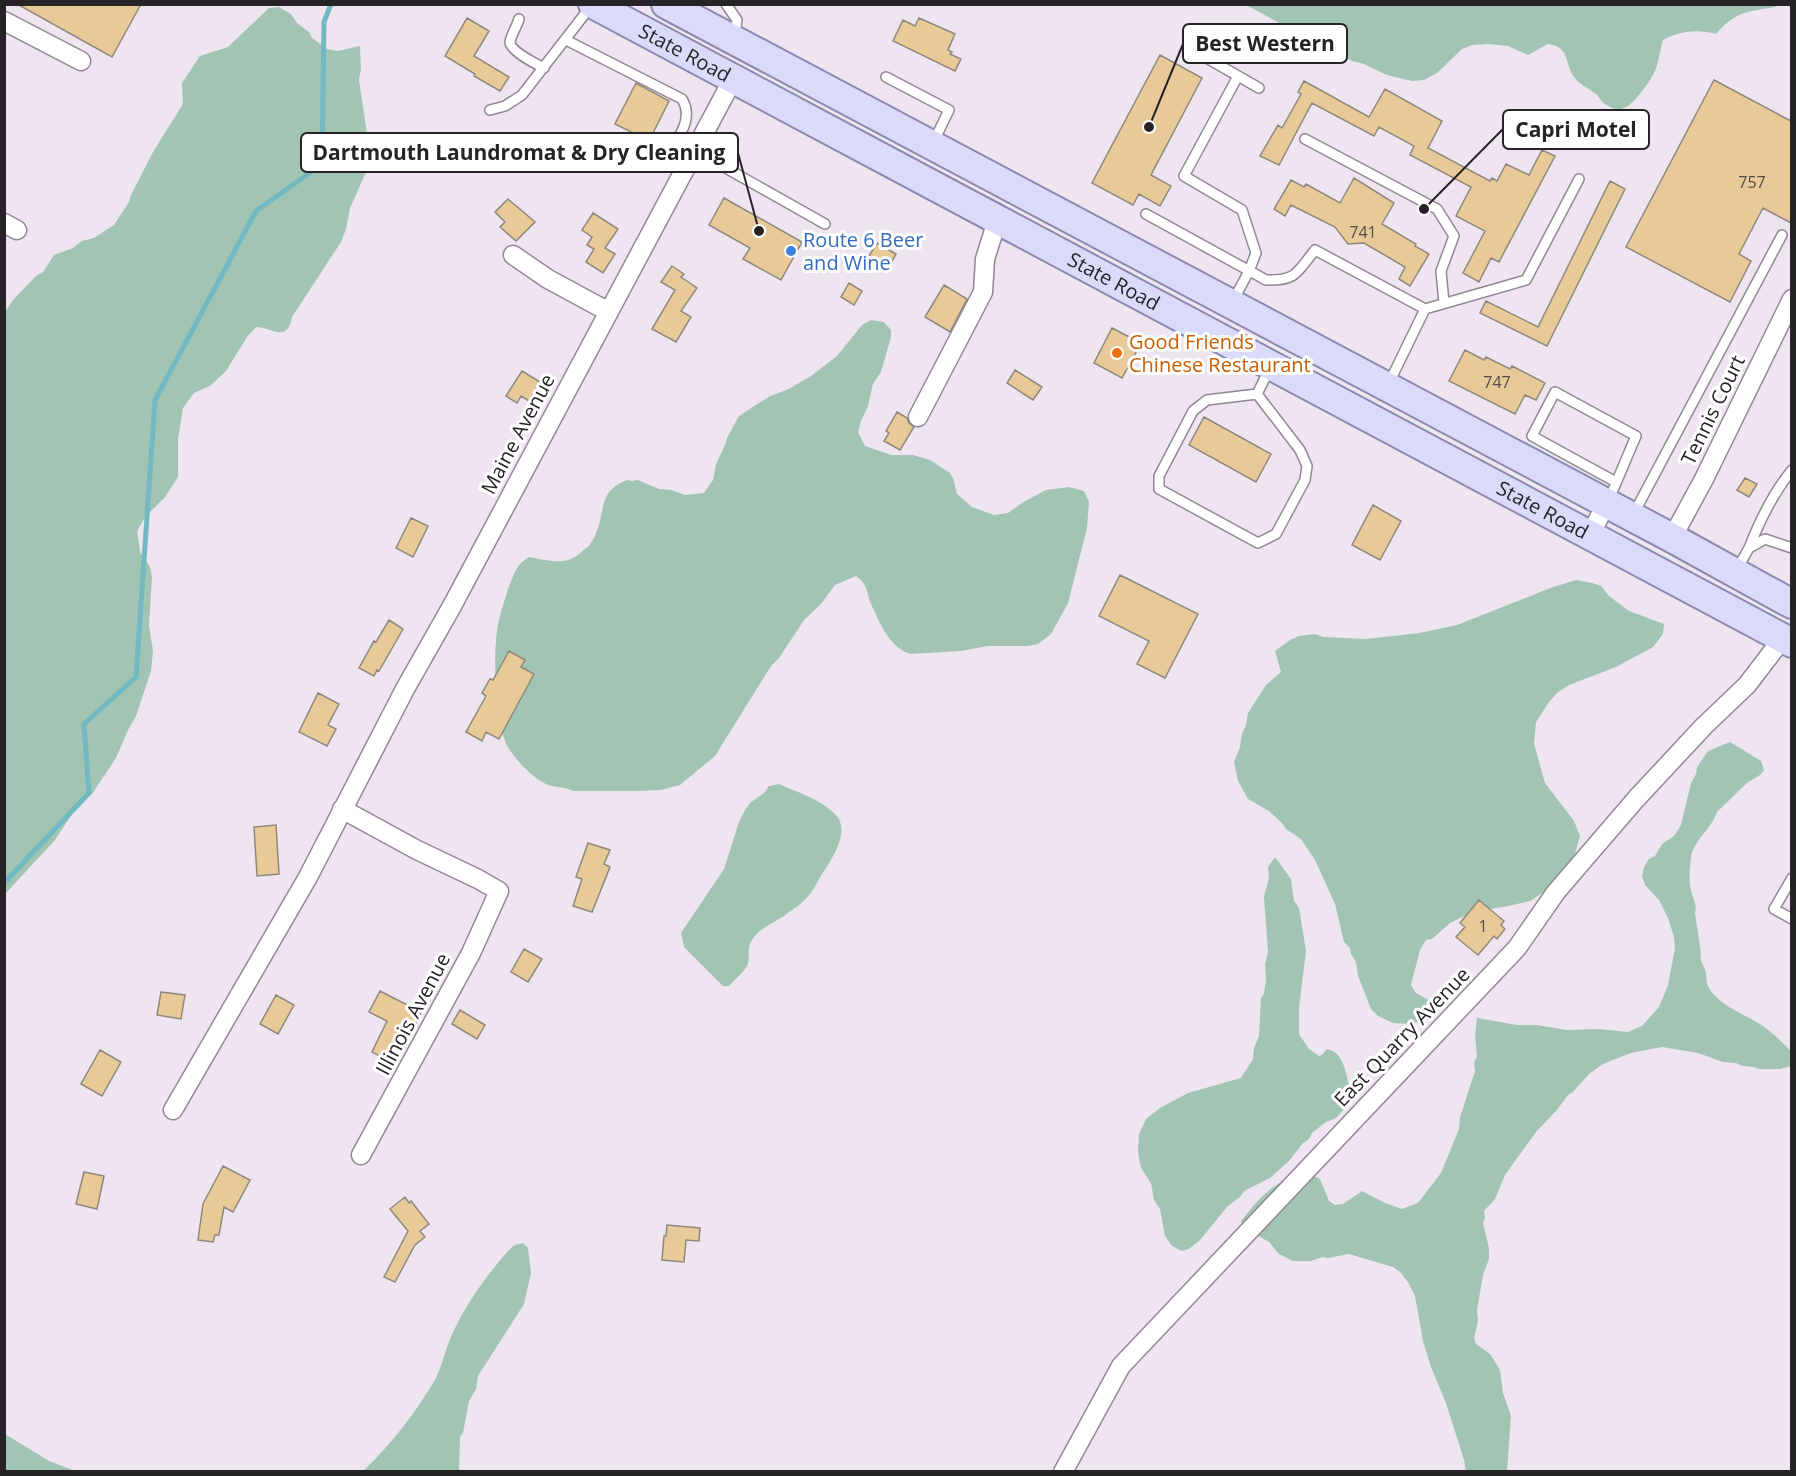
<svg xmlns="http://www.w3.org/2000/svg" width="1796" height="1476" font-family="'Open Sans',sans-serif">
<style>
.green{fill:#a1c5b2}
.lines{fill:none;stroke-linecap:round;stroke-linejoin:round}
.stream{stroke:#72b9c1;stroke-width:5}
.building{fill:#e8ca99;stroke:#8f887d;stroke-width:1.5}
.service-casing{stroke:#908892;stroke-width:12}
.minor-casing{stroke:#908892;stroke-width:21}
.primary-casing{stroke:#8b8baf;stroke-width:32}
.service{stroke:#fff;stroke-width:9}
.minor{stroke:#fff;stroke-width:18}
.primary{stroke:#dadbfb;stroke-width:28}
.shop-dot{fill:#3f7fe0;stroke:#fff;stroke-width:2}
.food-dot{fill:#e8710a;stroke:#fff;stroke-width:2}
.labels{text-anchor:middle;stroke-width:6;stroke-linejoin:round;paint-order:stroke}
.number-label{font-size:16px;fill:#564d44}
.street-label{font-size:20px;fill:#262327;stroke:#fff}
.shop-label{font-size:20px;fill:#366cbe;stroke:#fff;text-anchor:start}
.food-label{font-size:20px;fill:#c56008;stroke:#fff;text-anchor:start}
.leader{fill:none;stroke:#262327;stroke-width:2}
.callout-dot{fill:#262327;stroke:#fff;stroke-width:2}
.callout{fill:#fff;stroke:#262327;stroke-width:2}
.callout-label{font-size:21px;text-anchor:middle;font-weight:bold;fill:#262327}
</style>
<rect width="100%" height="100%" fill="#eee5f0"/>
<path class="green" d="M1246,5H1781C1770,9 1759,9 1748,12C1734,15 1725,24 1716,34C1698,29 1679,31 1663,40C1660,50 1659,61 1655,71C1652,78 1647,84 1643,90C1632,103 1623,117 1605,104C1602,102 1599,97 1596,94C1588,88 1580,85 1574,77C1564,62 1570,47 1548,44L1528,55L1508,46L1488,44L1472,45L1462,49L1437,73L1424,80L1412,81L1387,75L1364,64L1352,61L1333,48L1296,32Z
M279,7L291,14L297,23L309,32L312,38L327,49L338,51L360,46L361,69L359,80L371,161L350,208L346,229L341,242L292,317C287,344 272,327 256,327L247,337L226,371L210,386L194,393L183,408L178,439V477L165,497L146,516L137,531L140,552L150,567L152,577L149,625L153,651L151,671L136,716L128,730L116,758L92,794L78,805L55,840L5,894V312L13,300L36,276L43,272L54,255L73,248L82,241L94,238L114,225L129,202L131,195L153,152L183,104L182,83L200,56L228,47L269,8Z
M871,320L884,322L891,330V337L881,372L873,384L868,406L861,421L858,432L865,446L891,455H913L930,460L950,473L953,478L957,494L972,507L994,515L1008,513L1025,501L1046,490L1069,487L1084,491L1089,502L1087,528L1068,603L1051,634L1038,644L1028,646H988L961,651L911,654C889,648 880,623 871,604C866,591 868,584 856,576L835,585L821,604L804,620L779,658L771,666L715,756L680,785L661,790L635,791H573C564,786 554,788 546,784C533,778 517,761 509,749C495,726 493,659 497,631C498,620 510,580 516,570C519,564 523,561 529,557C542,559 561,565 573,558C580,555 583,549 589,546C591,542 595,538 596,533C606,510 598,490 628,480L631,481L638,480L659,489L671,490L685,495L704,493L713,480L716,464L726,443L727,438L739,416L770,396L787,390L811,376L837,356L862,325Z
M1576,580L1592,583L1601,586L1609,596L1629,611L1664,624L1663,634L1653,647L1616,667L1569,685L1557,693L1549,702L1536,722L1534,744L1545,783L1574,821L1580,836L1574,857L1553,886L1530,901L1508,906L1472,912L1450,923L1432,939L1426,940L1420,950L1411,985L1416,993L1432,1002L1424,1019L1412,1024L1393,1023L1378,1016L1371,1009L1358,976L1356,962L1351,954L1350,948L1344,942L1335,904L1315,860L1301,839L1286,829L1283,824L1269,811L1248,799L1238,781L1234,762L1240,747L1242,734L1246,725L1248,713L1266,685L1281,672L1275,651L1290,640L1299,636L1315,634L1323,637L1366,639L1419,633L1457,625L1553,587Z
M1730,742L1761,761L1764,770L1760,775L1747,783L1717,812C1712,828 1694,840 1691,857C1690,865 1689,877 1690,886C1691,895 1698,904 1695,913L1701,953C1699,960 1703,963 1705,970C1707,975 1706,980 1707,984C1716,1005 1745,1014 1763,1026C1774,1034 1783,1043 1791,1051V1066L1780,1069H1759L1754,1067L1742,1066L1736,1063L1723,1062L1698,1053L1662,1047L1631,1053L1603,1064L1589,1074L1572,1093L1569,1094L1556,1111L1536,1132L1505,1175L1495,1199L1484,1211L1485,1218L1483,1223L1489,1248V1259L1483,1275L1477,1310L1478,1321L1474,1338L1476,1344L1490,1354L1500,1370L1503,1393L1511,1416L1507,1471H1466L1464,1460L1446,1403L1431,1367L1423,1341L1415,1296L1408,1282L1400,1272L1393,1267L1349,1254L1328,1258L1322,1257L1311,1261H1293L1279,1254L1269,1242L1242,1226L1241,1221C1262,1195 1275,1179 1309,1173L1320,1179L1329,1201L1335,1205L1343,1204L1362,1191L1383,1202L1402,1209L1418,1203L1441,1173L1459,1129L1460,1117L1475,1071L1474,1062L1477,1057L1475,1036L1477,1018L1517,1025H1537L1567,1030L1599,1029L1628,1032L1642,1026L1659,1007L1668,985L1675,948L1674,937L1668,918L1659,900L1645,885L1642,876L1644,867L1649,859L1655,856L1662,844L1674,836L1681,825L1691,783L1696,774L1697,767L1708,751Z
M779,784C797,792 820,799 835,814C852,831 831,860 821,876C817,882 814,890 809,895C804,902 795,908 788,913C777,922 760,927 752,940C746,948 751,957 747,966C743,973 734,980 729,986H723L684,947L681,933L724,869L739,822L745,810L751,802L764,793L769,786Z
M1275,857L1291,879L1294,901L1299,908L1306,951L1299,1008V1034L1309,1049L1319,1056L1322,1055L1327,1049C1344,1053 1345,1071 1349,1085C1351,1090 1354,1093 1354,1099L1336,1118L1326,1122L1312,1133L1309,1139L1303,1143L1289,1161L1270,1178L1244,1191L1241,1196L1227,1207L1200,1240L1189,1249L1182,1251L1172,1246L1165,1236L1160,1209L1154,1200L1151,1183L1141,1168L1138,1152L1139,1134L1146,1119L1160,1108L1188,1093L1241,1078L1253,1059L1254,1048L1259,1036L1261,998L1264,994L1266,980L1265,964L1268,952L1264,897L1269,878L1268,867Z
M523,1243L528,1248L531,1273L524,1304L478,1376L476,1389L469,1401L463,1433L460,1437L459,1471H363C391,1445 416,1412 436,1378C442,1365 445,1352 450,1339C463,1309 481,1283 502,1258C506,1254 510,1248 515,1245C517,1244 521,1244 523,1243Z
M5,1434L49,1461L75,1471H5Z"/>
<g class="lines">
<path class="stream" d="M4,883L89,793L84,724L136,677L155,400L256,211L322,164L324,22L331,4"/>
</g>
<path class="building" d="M17,4H141L112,57Z
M467,18L489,31L474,56L509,77L500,91L474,76L475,74L445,56Z
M919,18L955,34L948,50L952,52L950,54L961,59L955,71L893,41L903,20L915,26Z
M1160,55L1202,78L1151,175L1171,186L1160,206L1139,194L1133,205L1092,183Z
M1714,80L1791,121V223L1763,208L1739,254L1751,261L1730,302L1626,247Z
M1304,81L1369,117L1385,89L1442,121L1428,148L1490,181L1492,178L1497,181L1506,164L1529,175L1542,150L1555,156L1499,262L1491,258L1479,282L1463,273L1485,231L1456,216L1471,187L1410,155L1414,146L1379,127L1374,136L1312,103L1279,165L1260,156L1278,125L1282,128L1301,94L1298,92Z
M636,83L669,101L649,141L615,124Z
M1354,178L1394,203L1382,224L1416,244L1415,246L1429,254L1410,286L1399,279L1405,267L1364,243L1348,244L1335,227L1291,205L1285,216L1274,209L1291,180L1304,187L1306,184L1340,203Z
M1610,181L1625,189L1547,346L1480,313L1486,301L1538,327Z
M724,198L802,242L781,280L743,259L750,248L709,225Z
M508,199L535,222L516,241L500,227L505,222L495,212Z
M593,213L618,229L605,248L615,254L603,273L586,262L594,249L587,245L592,237L582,230Z
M877,243L896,254L886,272L866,261Z
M672,266L684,274L681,277L697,288L681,311L691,317L676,342L652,329L675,290L661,282Z
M849,283L862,291L854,305L841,297Z
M944,285L967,299L950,332L925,317Z
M1112,328L1141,343L1122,378L1094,363Z
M1465,350L1484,360L1486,357L1510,369L1512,366L1545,383L1536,400L1525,395L1515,414L1449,381Z
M1015,370L1042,387L1033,400L1007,383Z
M522,371L540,382L529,401L521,396L517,403L506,396Z
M897,412L907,418L909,423L914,427L900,450L884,441L889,433L886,431Z
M1204,417L1271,454L1256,482L1189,445Z
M1745,478L1757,484L1749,497L1737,490Z
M1373,505L1401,521L1380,560L1352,545Z
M411,518L428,526L413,557L396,548Z
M1120,575L1198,614L1165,678L1137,664L1149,641L1099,616Z
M389,620L403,629L379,671L377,670L374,676L359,668L374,641L376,642Z
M509,651L525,660L521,667L534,674L499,739L486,732L482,741L466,732L486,696L482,693L490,679L493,680Z
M318,693L339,704L328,725L336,729L327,746L299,732Z
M276,825L279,874L257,876L254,827Z
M588,843L610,850L604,864L610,867L592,912L573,906L582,879L576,877Z
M1479,900L1504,921L1501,925L1505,929L1497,939L1494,936L1478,955L1456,937L1465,927L1460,923Z
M524,949L542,959L528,982L511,972Z
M380,991L421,1012L413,1030L406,1026L389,1061L372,1052L387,1021L369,1012Z
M161,992L185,995L181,1019L157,1015Z
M276,995L294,1005L278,1034L260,1024Z
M460,1010L485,1025L477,1039L452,1024Z
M100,1050L121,1062L102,1096L81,1084Z
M223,1166L250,1180L233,1212L224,1207L219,1235H215L213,1242L198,1240L203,1204Z
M84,1172L104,1176L97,1209L76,1204Z
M405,1197L409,1203L411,1201L429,1224L420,1231L425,1237L415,1245L395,1282L384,1277L408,1231L390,1209Z
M667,1225L700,1228L699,1241L686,1240L684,1262L662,1260L664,1236H666Z"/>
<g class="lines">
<defs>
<path id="service" d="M726,4L737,20L735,35
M519,19C517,26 511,35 510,42C510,51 536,64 544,68
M566,40L682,99C693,117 681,133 672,149
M1205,57L1259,88
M886,77L949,110L933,143
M490,110L505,106L522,95L591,6
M1305,139L1437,209L1454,236L1441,271L1444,303
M694,150L825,224
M1146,214L1266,280C1297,281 1297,272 1315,250L1425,309
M1233,301L1249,271L1256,253L1242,210L1184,176L1238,76
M1389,383L1425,309L1526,280L1579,179
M1257,394L1207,400L1193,411L1159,476V489L1258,543L1276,534L1305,480L1307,466L1300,450L1257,394L1270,368
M1608,502L1636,436L1555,392L1532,436L1616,482
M1633,515L1782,235
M1749,548C1760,520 1773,493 1792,470
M1736,571L1749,548L1765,539L1792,548
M1792,878L1774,909L1792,919"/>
<path id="minor" d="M4,21L81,61
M4,223L17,230
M513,255L548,279L609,312
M918,417L983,292L985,259L997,221
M1589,537L1606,504
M1672,538L1704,479L1792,299
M342,809L417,850L478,879L499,891L471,953L361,1155
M173,1110L308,877L405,689L452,606L733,79
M1063,1472L1121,1366L1517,948L1556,892L1636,799L1704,726L1747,685L1783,638"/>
<g id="primary">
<path id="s1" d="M593,4L1792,643"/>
<path d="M666,4L1672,538L1792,604"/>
</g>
</defs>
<use href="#service" class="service-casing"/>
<use href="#minor" class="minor-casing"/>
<use href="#primary" class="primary-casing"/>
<use href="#service" class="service"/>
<use href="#minor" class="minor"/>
<use href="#primary" class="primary"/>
</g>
<circle class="shop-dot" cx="791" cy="251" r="6"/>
<circle class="food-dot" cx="1117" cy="353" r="6"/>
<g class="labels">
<g class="number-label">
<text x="1752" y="188">757</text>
<text x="1363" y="238">741</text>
<text x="1497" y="388">747</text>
<text x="1483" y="932">1</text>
</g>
<g class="street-label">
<text dy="7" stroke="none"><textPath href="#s1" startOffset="104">State Road</textPath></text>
<text dy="7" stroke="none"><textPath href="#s1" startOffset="590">State Road</textPath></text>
<text transform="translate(1713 410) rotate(-64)" y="7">Tennis Court</text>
<text transform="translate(518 434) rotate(-62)" y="7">Maine Avenue</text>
<text dy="7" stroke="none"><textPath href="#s1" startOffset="1076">State Road</textPath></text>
<text transform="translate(413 1014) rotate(-62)" y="7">Illinois Avenue</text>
<text transform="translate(1402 1037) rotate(-46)" y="7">East Quarry Avenue</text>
</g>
<g class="shop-label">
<text x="803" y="247">Route 6 Beer<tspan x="803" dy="23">and Wine</tspan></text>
</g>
<g class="food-label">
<text x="1129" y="349">Good Friends<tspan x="1129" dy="23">Chinese Restaurant</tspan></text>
</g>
</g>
<path class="leader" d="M1149 127L1183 44M1424 209L1503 129M759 231L738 153"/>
<g class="callout-dot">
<circle cx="1149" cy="127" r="6"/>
<circle cx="1424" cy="209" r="6"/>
<circle cx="759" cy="231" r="6"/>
</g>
<g class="callout">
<rect x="1183" y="24" width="164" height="39" rx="6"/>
<rect x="1503" y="110" width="146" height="39" rx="6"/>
<rect x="301" y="133" width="437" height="39" rx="6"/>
</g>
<g class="callout-label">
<text x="1265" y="51">Best Western</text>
<text x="1576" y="137">Capri Motel</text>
<text x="519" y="160">Dartmouth Laundromat &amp; Dry Cleaning</text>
</g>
<rect width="1796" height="1476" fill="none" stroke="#262327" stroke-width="12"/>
</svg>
